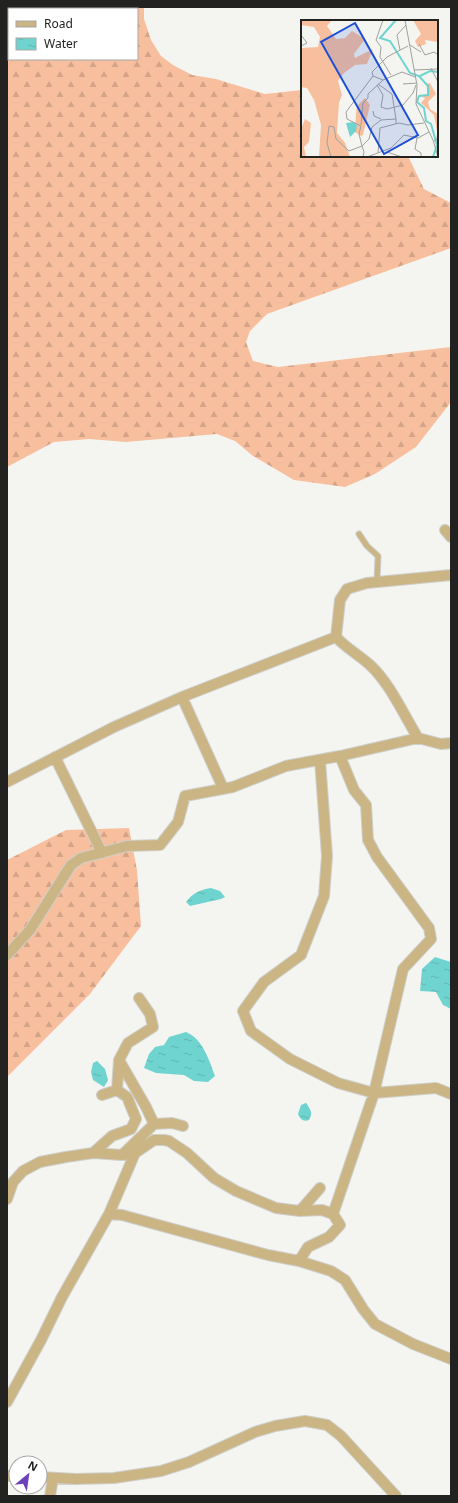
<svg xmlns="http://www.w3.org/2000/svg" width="458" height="1503" font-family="'Noto Sans',sans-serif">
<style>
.forest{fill:url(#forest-firs);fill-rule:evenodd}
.water{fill:url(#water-ripples)}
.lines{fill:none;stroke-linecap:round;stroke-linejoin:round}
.service-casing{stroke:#cecfcc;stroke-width:7}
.minor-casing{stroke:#cecfcc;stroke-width:12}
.service{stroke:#ccb584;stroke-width:5}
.minor{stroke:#ccb584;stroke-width:10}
.inset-river{fill:none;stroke:#6fd4cf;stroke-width:2}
.inset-road{fill:none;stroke:#a0a19e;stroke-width:1}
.view{fill:#1d4ed8;fill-opacity:0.15;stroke:#1d4ed8;stroke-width:2}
.inset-edge{fill:none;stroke:#222321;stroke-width:2}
</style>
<defs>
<pattern id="forest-firs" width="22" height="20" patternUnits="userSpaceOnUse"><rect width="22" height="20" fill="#f8bf9e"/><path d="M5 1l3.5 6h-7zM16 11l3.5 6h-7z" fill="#d4a488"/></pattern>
<pattern id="water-ripples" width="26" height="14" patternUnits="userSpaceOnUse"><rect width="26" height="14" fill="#6fd4cf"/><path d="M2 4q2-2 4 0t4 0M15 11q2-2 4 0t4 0" fill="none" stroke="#60b6b1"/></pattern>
</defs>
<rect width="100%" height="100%" fill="#f4f5f1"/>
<path class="forest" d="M7,7H144V19L151,40L161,56L173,65L192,75L216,79L265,94L302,90V156H408L424,189L451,203V248L267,314L250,331L246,342L253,361L278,367L451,347V402L416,447L375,474L345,487L294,480L253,456L235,441L217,434L126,442L89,439L54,442L7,467ZM9,9H137V59H9Z
M129,828L137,870L141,926L90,994L7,1077V860L66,830Z"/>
<path class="water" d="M211,888L220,891L225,897L221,899L190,906L186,902C193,893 199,890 211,888Z
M435,957L451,962V1009L443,1005L436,992L420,991L422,969Z
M186,1032C203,1039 209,1060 215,1076L208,1082L194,1081L184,1075L156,1073L144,1068L149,1054L155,1047L164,1045L169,1037Z
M97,1061L105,1069L108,1080L104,1087L93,1080L91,1072L93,1063Z
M306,1103C311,1110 313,1113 309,1120C303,1122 300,1119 298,1114L301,1105Z"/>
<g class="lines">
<defs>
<path id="service" d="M359,534L367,546L378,556L377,582"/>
<path id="minor" d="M445,530L451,537
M336,637L340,600L347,589L367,583L451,575
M182,697L223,788
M55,757L102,853
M320,760L327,856L324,896L301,955L264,982L243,1011L251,1031L290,1059L338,1083L374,1093L436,1088L451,1094
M7,782L114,727L182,697L336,637C346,648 359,655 370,665C389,682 404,715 418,738L441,744L451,743
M7,955L30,930L71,865L81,858L127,846L160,845L178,822L185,796L233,787L286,766L340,756L418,738
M139,998L150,1014L153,1027L128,1043L119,1060L146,1107L154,1124L172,1123L183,1126
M102,1095L117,1090
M93,1153L112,1136L131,1129L136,1119L127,1097L117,1090L119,1060
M122,1155L154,1124
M7,1199L13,1182L23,1171L40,1162L66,1157L93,1153L122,1155L135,1153L154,1140H164L169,1141L187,1153L214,1178L236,1191L276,1208L300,1211L322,1210L333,1214L340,1225L329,1237L308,1247L299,1261
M300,1211L320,1188
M109,1214L135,1153
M333,1214L374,1093L403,969L431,939L429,928L377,857L368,840L366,805L354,790L340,756
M7,1402L41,1340L62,1297L109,1214L122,1215L268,1255L299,1261L331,1271L345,1280L363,1309L375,1324L413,1344L451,1359
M7,1476H16
M40,1477L76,1479L114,1478L161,1471L189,1462L255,1432L275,1426L305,1421L327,1425L341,1436L396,1496
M50,1496L53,1478"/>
</defs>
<use href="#service" class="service-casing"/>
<use href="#minor" class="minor-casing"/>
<use href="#service" class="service"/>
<use href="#minor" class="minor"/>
</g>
<g transform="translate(301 20)">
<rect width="137" height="137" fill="#f4f5f1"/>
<path d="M0,0H31L26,6L35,19L44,18L51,11L64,19L53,34L54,38L72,29L66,44L54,45L43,53L37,61L41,75L38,83L36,113L44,123L49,137H18L20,105L13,80L6,68L0,67V28L17,27L19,17L13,7L0,5ZM112,0H137V22L124,20L125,24L117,27L114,21L120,14ZM129,63L135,74L127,82L129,89L137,94L136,111L133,95L120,83L124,78L119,76L128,74L125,64ZM64,78L69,85L62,115L60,116L54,112L55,93L56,86ZM4,99L10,103L8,122L3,127L5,137H0V109Z" fill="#f8bf9e"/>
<path d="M53,102L56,105L55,111L49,117L45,103Z" fill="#6fd4cf"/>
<path class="inset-river" d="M95,0L79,18L89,21L109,53L118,56L127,66V75L118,76L116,82L123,88L125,101L130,104L136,125L132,137M119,56L129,51L137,52"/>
<path class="inset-road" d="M82,0L75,20L80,27L79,37L90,55M104,0L116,65L115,84L132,120L137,137M0,15L6,23L0,26M118,24L124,35L133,32L136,34M109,25L120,32M99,30L96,15L105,5M130,48L137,62M113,50L137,49M72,56L71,52L86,37L107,26M77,64L91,74L95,99M102,64L116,63M76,65L82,75L80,87L86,89L102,85L112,73L115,65M72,91L73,96L80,99M60,105L62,83L67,78V74L82,60M116,118L114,129L120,133V137M133,121L136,119L137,109M86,132L101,137M77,133L79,108L98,103L107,105L123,103M30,137L26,123L28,106L33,107L35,119L48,131L61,126L58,114L60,106L46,99L45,92L72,56L82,60L101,52L114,57M62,137L63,132L61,126L68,119L71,107L80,100L95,99V104M66,137L90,128L103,115L117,118L128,112"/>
<path class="view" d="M54,3L117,115L83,134L20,22Z"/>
<rect width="137" height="137" class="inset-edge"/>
</g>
<rect width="458" height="1503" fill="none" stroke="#222321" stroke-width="16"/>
<rect x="8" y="8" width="130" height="52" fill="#ffffff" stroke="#a7a7a6"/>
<rect x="16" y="21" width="20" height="6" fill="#ccb584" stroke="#a7a7a6"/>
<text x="44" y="28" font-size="12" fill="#222321">Road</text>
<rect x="16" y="38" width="20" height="12" fill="url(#water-ripples)" stroke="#a7a7a6"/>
<text x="44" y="48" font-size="12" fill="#222321">Water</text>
<g transform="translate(28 1475) rotate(29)"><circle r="19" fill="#ffffff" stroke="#a7a7a6"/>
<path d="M0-3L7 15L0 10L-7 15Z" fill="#6c40b8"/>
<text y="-6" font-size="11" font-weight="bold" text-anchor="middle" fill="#222321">N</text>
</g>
</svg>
